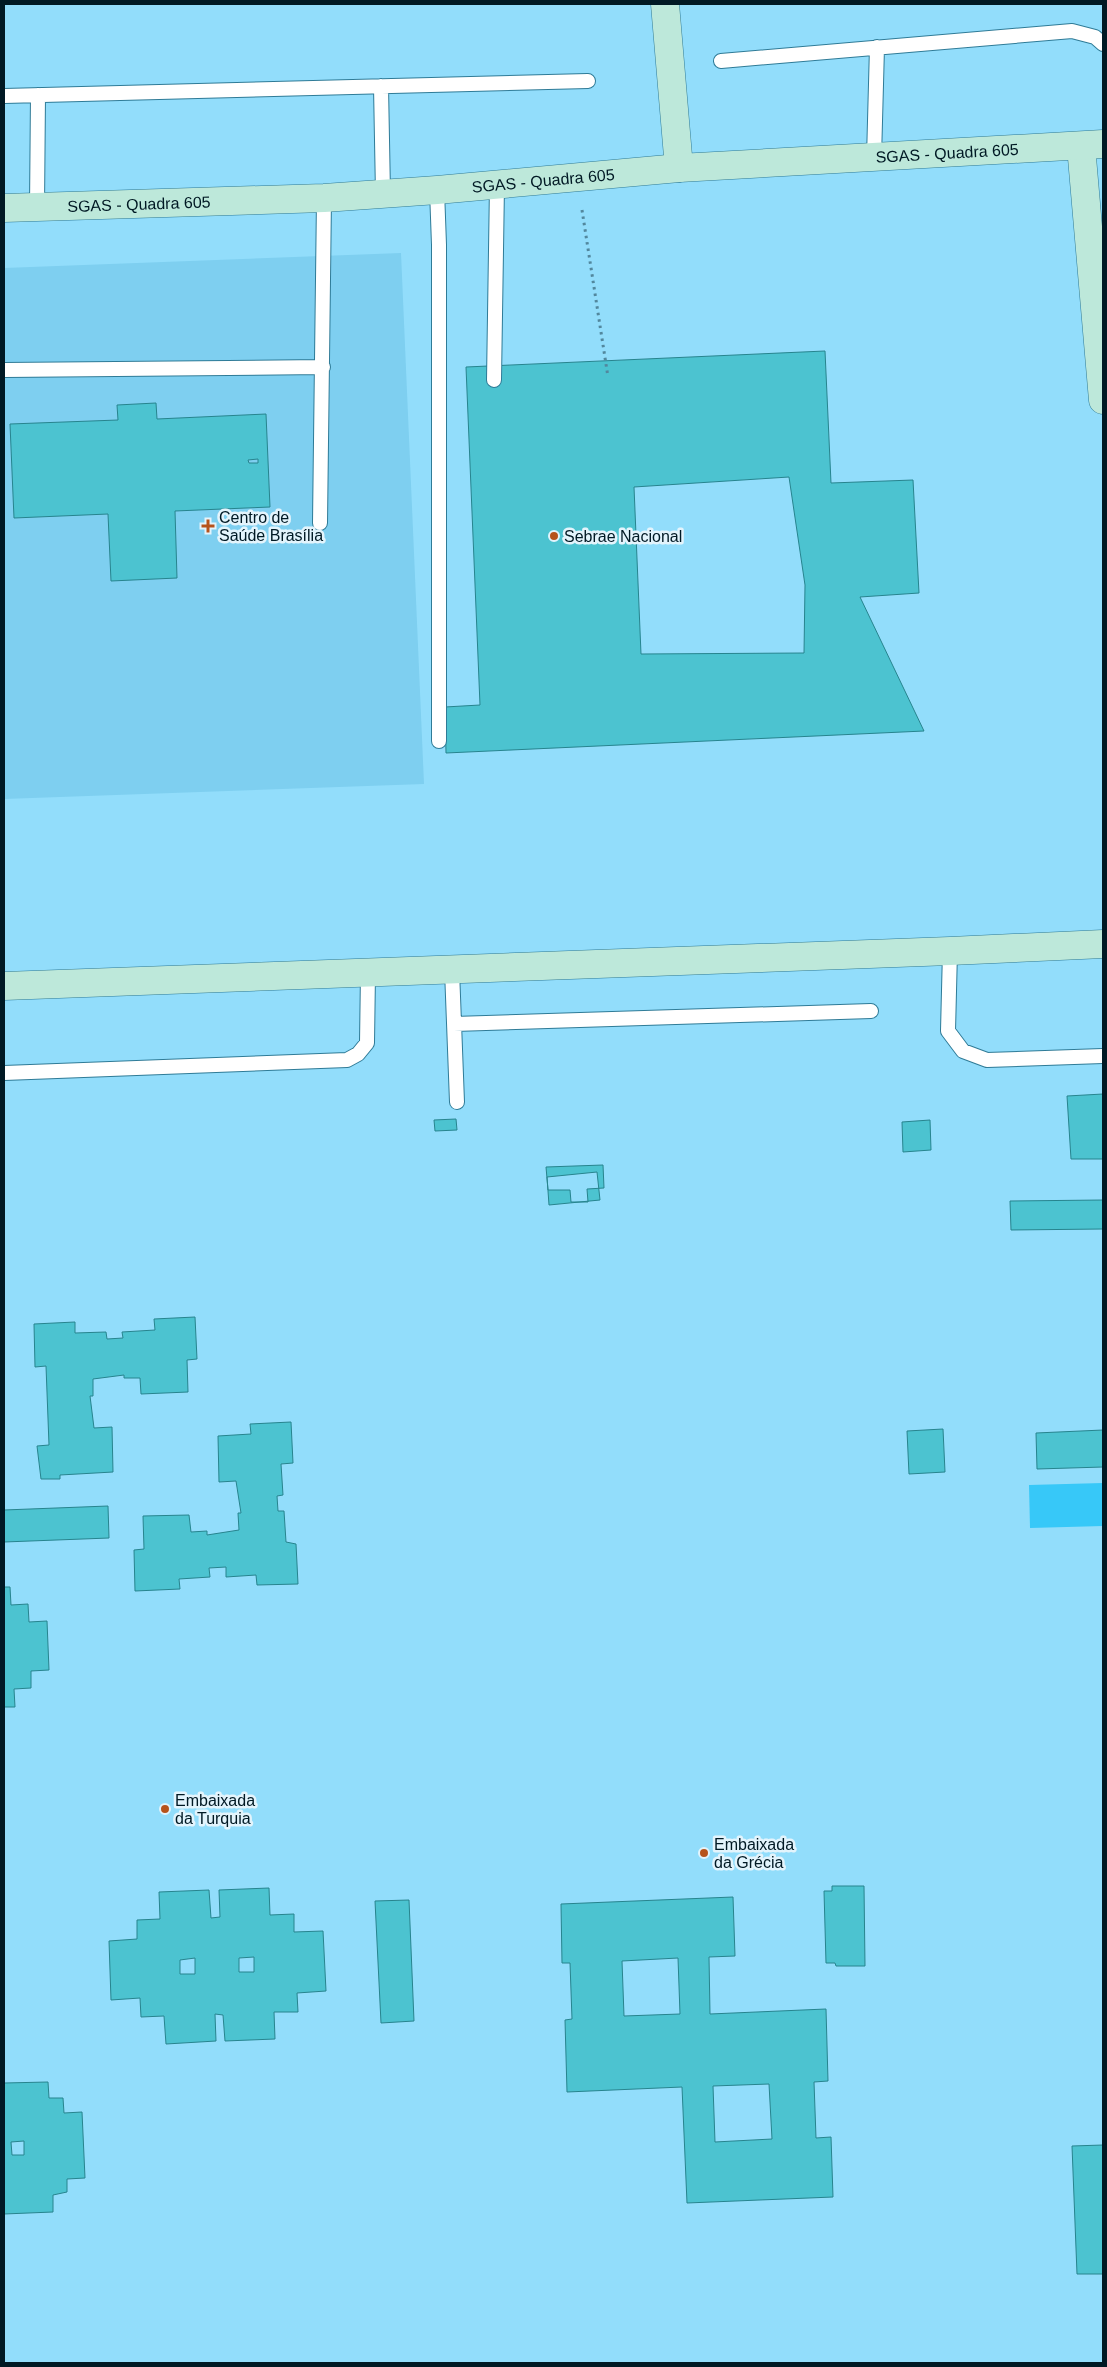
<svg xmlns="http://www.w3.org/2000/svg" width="1107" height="2367" font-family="Helvetica,sans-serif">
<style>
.built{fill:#7ecff0}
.water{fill:#37c8f8}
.building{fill:#4cc3d0;stroke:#27848e;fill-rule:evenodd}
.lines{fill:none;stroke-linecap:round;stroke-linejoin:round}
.lane-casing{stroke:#2f7b97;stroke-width:16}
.secondary-casing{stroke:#2f7b97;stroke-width:29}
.path{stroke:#52879d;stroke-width:3;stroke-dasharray:2.5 4;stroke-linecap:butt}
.lane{stroke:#fff;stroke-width:14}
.secondary{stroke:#bde8da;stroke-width:28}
.poi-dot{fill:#b6531c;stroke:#e3f4fc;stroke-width:2}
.labels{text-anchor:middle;stroke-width:5;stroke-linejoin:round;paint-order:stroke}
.street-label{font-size:16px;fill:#001924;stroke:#e3f4fc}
.poi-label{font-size:16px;fill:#001924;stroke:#e3f4fc;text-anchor:start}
</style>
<rect width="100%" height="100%" fill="#92ddfb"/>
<path class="built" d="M401,253L424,784L4,799V268Z"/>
<path class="water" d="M1103,1483V1526L1030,1528L1029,1485Z"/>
<path class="building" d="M825,351L831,483L913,480L919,593L860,597L924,731L446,753L445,707L480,705L466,367ZM789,477L805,585L804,653L641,654L634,487Z
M156,403L157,419L266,414L270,507L175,511L177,578L111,581L108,514L14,518L10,424L118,420L117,405ZM258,459V463H249L248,460Z
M1103,1094V1159H1071L1067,1096Z
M456,1119L457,1130L435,1131L434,1120Z
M930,1120L931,1150L903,1152L902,1122Z
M603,1165L604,1188L587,1189L588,1202H571L570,1190H548L546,1167Z
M597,1172L600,1200L549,1205L547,1177Z
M1103,1200V1229L1011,1230L1010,1201Z
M195,1317L197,1359L187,1360L188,1392L141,1394L140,1378H124V1375L93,1379V1396H90L94,1428L112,1427L113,1472L60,1475V1479H41L37,1446L49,1445L46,1366L35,1367L34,1324L75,1322V1333L106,1332L107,1339L123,1338L122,1332L155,1330L154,1319Z
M291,1422L293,1463L281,1464L283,1495L277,1496L278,1511H284L286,1542L296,1544L298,1584L257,1585L256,1575L226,1577V1567L209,1568L210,1577L179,1579L180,1589L135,1591L134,1550L144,1549L143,1516L189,1515L191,1532L207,1531V1535L239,1530L238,1513H241L236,1481L219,1482L218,1436L251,1434L250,1424Z
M943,1429L945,1472L909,1474L907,1431Z
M1103,1430V1467L1037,1469L1036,1433Z
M108,1506L109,1538L4,1542V1510Z
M4,1587H10L11,1605L28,1604L29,1622L47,1621L49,1670L31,1671V1688L14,1689L15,1707H4Z
M832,1886H864L865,1966H836L835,1963H826L824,1891H832Z
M269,1888L270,1915L294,1914V1932L323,1931L326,1991L297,1993L298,2012H274L275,2039L225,2041L223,2015L215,2014L216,2041L166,2044L164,2016L141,2017L140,1998L111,2000L109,1941L137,1939V1920L160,1919L159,1892L209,1890L211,1918L220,1917L219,1890ZM254,1957V1972H239V1958ZM195,1958V1974H180V1960Z
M733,1897L735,1956L709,1957L710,2014L826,2009L828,2081L814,2082L816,2138L831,2137L833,2197L687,2203L682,2087L567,2092L565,2020L572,2019L570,1963H562L561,1904ZM678,1958L680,2014L624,2016L622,1961ZM769,2084L772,2139L715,2142L713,2086Z
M409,1900L414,2021L381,2023L375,1901Z
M48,2082L49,2098H63L64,2113L82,2112L85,2178L67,2179V2192L53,2195V2212L4,2214V2083ZM24,2141V2155H12L11,2142Z
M1103,2145V2274H1077L1072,2146Z"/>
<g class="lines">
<defs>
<path id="lane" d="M721,61L1072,31L1095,37L1103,44
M381,86L383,194
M4,96L588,81
M874,158L877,47
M437,190L439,245V741
M37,207L38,95
M4,370L323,367
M494,380L497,185
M320,523L324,198
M950,951L948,1031L963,1051L987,1060L1103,1056
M452,970L457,1102
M454,1024L871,1011
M4,1073L347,1060L358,1054L367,1043L368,973"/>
<g id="secondary">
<path d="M665,4L679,168"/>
<path d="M1081,146L1103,400"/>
<path id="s1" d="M4,208L324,198L437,190L679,168L1103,144"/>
<path d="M4,986L950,951L1103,944"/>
</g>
</defs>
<use href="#lane" class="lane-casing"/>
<use href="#secondary" class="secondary-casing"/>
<path class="path" d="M582,210L608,377"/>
<use href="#lane" class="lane"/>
<use href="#secondary" class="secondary"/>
</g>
<g class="poi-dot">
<path d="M205.5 518.5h5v5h5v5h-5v5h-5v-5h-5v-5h5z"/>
<circle cx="554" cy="536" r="5"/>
<circle cx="165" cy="1809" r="5"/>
<circle cx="704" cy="1853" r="5"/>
</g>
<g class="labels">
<g class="street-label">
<text dy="6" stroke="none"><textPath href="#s1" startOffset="945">SGAS - Quadra 605</textPath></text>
<text dy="6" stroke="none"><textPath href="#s1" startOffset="540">SGAS - Quadra 605</textPath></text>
<text dy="6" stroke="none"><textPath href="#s1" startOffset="135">SGAS - Quadra 605</textPath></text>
</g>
<g class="poi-label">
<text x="219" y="523">Centro de<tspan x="219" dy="18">Saúde Brasília</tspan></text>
<text x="564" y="542">Sebrae Nacional</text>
<text x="175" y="1806">Embaixada<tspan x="175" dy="18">da Turquia</tspan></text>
<text x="714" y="1850">Embaixada<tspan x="714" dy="18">da Grécia</tspan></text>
</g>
</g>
<rect width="1107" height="2367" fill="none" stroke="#001924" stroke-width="10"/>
</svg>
